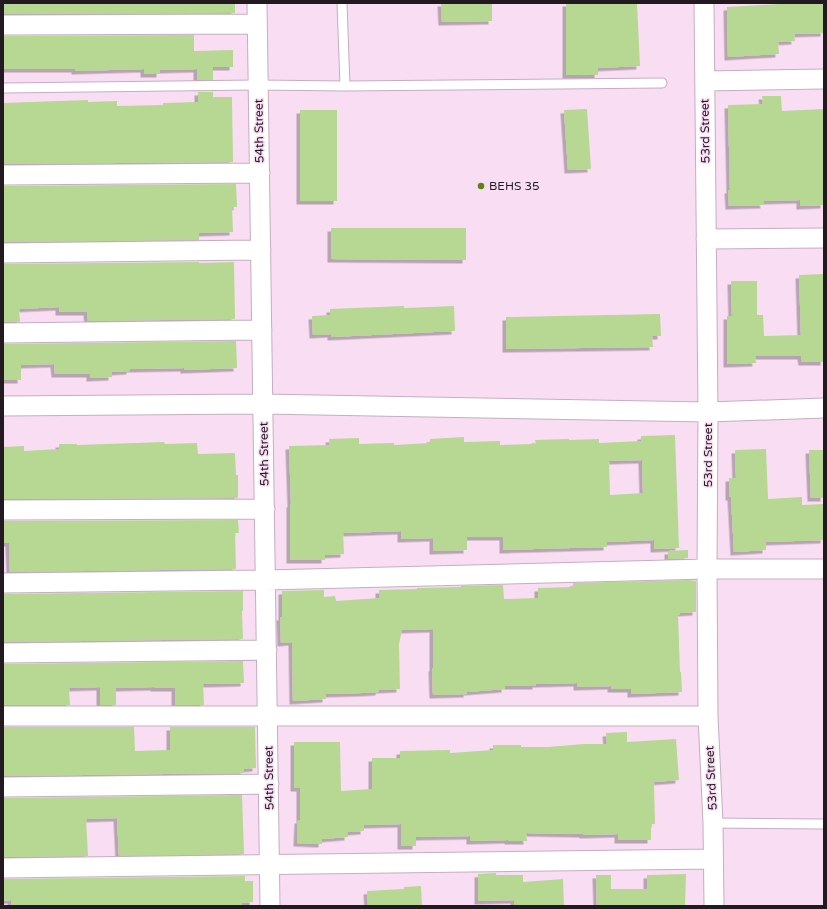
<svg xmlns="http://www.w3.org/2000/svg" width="827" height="909" font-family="'Varela Round',sans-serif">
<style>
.building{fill:#b7d892;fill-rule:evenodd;filter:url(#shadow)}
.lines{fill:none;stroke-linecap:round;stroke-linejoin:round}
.service-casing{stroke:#c6adc1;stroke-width:11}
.minor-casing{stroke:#c6adc1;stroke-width:21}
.service{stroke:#fff;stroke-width:9}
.minor{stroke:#fff;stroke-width:19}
.poi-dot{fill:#5b850f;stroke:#f9def3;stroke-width:1.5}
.labels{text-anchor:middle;stroke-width:3;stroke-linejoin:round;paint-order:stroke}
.street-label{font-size:12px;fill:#231921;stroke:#f9def3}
.poi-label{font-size:12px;fill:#231921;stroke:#f9def3;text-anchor:start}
</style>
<defs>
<filter id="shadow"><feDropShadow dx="-3.5" dy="3.5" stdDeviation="0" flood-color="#0004"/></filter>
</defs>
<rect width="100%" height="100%" fill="#f9def3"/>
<path class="building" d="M3,3H235V13L3,14Z
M441,3H492V21L442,22Z
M566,3H637L640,66L598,68V75H566Z
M797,3H824V33L794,34L795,41L778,42L779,54L728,57L727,7Z
M194,35V51L233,50V67H213V80H197V69L160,70V74H144V69L75,71V69H3V36Z
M198,92H213V97H232L233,162L4,164L3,103L88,100V102L117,101V106L163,105V103L198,102Z
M762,96H781L782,111L824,109V205L800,206V200L763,201L764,205L729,206L728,190H730L728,105L763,104Z
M587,109L591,169L568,170L564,110Z
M300,110H337V201H300Z
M236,184L237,207H232L233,232L199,233V240L3,242V186Z
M331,228H466V260L331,259Z
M199,262V263L234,262L235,319L88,321L87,312H59V307L19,309L20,322H3V264Z
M824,274V362H802L801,356H755L756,363L727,364V316H732L731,281H757V315H763L764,336L801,335L799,275Z
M404,306V308L454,306L455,331L331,337V334L313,335L312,316L330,315V309Z
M660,314L661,336H652L653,347L506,349V317Z
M236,341L237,368L184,370V368L130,369V371L112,372V377L90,378V374H55L54,364L21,365V380H3V344Z
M675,435L679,548L654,549V540L607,542V547L503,550V537H467V550L433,551V538L401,539V531L343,533L344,554L325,555V560H290V504H291L289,446L330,445L329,439L359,438V444L394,443V445L430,443V439L464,437V442L500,441V445L536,444L535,440L569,439V440L599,439V443L641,441V436ZM642,460L643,493L610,495L609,461Z
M164,442L165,444L197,443L198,454L235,453L236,475H238V498L3,499V447L24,446V451L59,449V444H77V445Z
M766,449L768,499L802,497V505L824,504V540L766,542V550L734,552L731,497H729V478H736L735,450Z
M809,450H824V498H811Z
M238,520L239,533H235L236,569L10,572L9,543H3V521Z
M688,550V558L668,559V551Z
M689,580L696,581V612L680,613V615H678L680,672H681L682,692L631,694V689H611V686L577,687V683L536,684V686H505V689L467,692V694L433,695L432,668H433V629L402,630L399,644L400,689L379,690V692L362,693L326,694V699L293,701L292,642L281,643L280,617H282V591L324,590V597L335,596L336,601L379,598V590L417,589V588L461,587V586L503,585L504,599L538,598V588L573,587V583Z
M243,591V611H242L243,639L3,642V594Z
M243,661L244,683L203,684L204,705H175V688H154V687L116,688V705H100V687L69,688L70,705H3V664Z
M3,727H134L135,751L170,750V727H255L256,768L244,769V773L3,776Z
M627,732V742L676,739L679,780L654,782L655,824H651V840H618V834L583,835V834L526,833L527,841H508V840L470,841V836L416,837V846H401V824L364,825V831L348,832V837L322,839V844L297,843L298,820H300V788H294V742H340L341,791L372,789V758H400V751L450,750V753L493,750V745H521V747H548L584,744H607L606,733Z
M242,795L244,854L119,856L117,818L86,819L88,856L3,857V798Z
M496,873V875H523V882L563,879L564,906H514V900L478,901V874Z
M686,874L685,906H597L596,875H611V889H647V875Z
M245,876V881H253V902L242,903V906H11V900L3,901V879Z
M421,886L422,906H368L367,891L404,889V887Z"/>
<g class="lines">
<defs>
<path id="service" d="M342,3L345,86L662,83
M3,88L258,85L345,86
M713,823L824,824"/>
<path id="minor" d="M257,3L270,906
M704,3L708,412L707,569L708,716L713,823L714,906
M3,25L257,24
M705,81L824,79
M3,175L260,173
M706,239L824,238
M3,253L261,250
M3,333L262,330
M3,406L263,404L708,412L824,408
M3,510L265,509
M3,583L266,580L707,569H824
M3,653L267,650
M3,716H708
M3,787L269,784
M3,868L713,859"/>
</defs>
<use href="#service" class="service-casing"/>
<use href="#minor" class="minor-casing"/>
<use href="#service" class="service"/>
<use href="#minor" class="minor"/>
</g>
<circle class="poi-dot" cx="481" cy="186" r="4"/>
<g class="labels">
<g class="street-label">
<text transform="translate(259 131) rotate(-91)" y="4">54th Street</text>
<text transform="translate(705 131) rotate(-91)" y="4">53rd Street</text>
<text transform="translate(264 454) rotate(-91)" y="4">54th Street</text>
<text transform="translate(708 455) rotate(-90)" y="4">53rd Street</text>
<text transform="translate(269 778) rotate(-91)" y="4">54th Street</text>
<text transform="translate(711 778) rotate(-93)" y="4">53rd Street</text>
</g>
<g class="poi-label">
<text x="489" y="190">BEHS 35</text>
</g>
</g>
<rect width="827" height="909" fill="none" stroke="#231921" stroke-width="8"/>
</svg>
